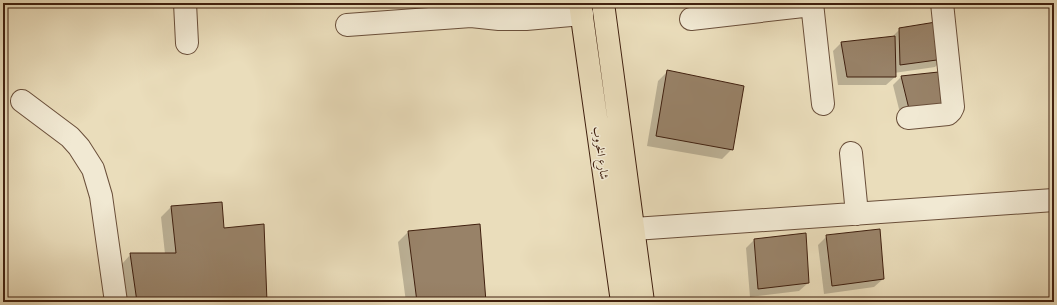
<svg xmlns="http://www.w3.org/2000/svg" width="1057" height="305" font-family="'IM FELL English',Amiri,serif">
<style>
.shadow{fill:#0003}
.building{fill:#988268;stroke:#40200f}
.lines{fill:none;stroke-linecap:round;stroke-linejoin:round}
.minor-casing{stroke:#6a4f3a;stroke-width:24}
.major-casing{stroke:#40200f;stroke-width:24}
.minor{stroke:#f1e9d3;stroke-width:22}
.major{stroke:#eaddbb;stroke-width:22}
.labels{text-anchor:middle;stroke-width:3;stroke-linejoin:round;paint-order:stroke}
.street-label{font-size:12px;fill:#40200f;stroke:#f1e9d3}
</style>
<rect width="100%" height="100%" fill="#eaddbb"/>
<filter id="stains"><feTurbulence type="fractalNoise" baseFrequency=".005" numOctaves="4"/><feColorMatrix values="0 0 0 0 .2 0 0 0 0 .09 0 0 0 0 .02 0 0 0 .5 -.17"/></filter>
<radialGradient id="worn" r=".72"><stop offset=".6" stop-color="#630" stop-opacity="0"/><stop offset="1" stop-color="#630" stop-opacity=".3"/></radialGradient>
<path class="shadow" d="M900,29L943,59L935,67L894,73L895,77L886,85H838L833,51L841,43L892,37Z
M668,71L732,149L722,159L647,146L658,81Z
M946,72L901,117L893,85L901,77Z
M171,207L223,229L266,302H126L121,265L131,254H165L161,217Z
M408,232L485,302H406L398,242Z
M827,236L883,279L874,287L824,294L818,245Z
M754,240L808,283L799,291L750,297L746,248Z"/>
<path class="building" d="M942,21L944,59L900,65L899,28Z
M895,36L896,77H847L841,42Z
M667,70L744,86L733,150L656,136Z
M948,71L947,108L909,109L901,76Z
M222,202L224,228L264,224L267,302H137L130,253H176L171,206Z
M480,224L486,302H417L408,231Z
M880,229L884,279L832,286L826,235Z
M806,233L809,283L758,289L754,239Z"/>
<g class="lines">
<defs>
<path id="minor" d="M185,3L187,43
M812,3L823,104
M691,19L812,5
M347,25L471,16L499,19H526L582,14
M22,101L70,137L79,147L93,169L101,196L116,302
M908,118L948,114L951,111L953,107L942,3
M851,153L857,214
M634,229L1054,200"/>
<path id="major" d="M580,3L622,302
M603,3L643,302"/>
</defs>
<use href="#minor" class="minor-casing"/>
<use href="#major" class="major-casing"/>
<use href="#minor" class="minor"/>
<use href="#major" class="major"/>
</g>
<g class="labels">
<g class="street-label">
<text transform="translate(601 153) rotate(82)" y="4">شارع الخروب</text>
</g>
</g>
<rect width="1057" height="305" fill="none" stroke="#eaddbb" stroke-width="16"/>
<rect x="4" y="4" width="1049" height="297" fill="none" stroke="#40200f" stroke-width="2"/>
<rect x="8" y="8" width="1041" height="289" fill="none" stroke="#40200f"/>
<rect width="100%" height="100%" filter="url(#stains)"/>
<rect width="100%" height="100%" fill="url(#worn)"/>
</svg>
